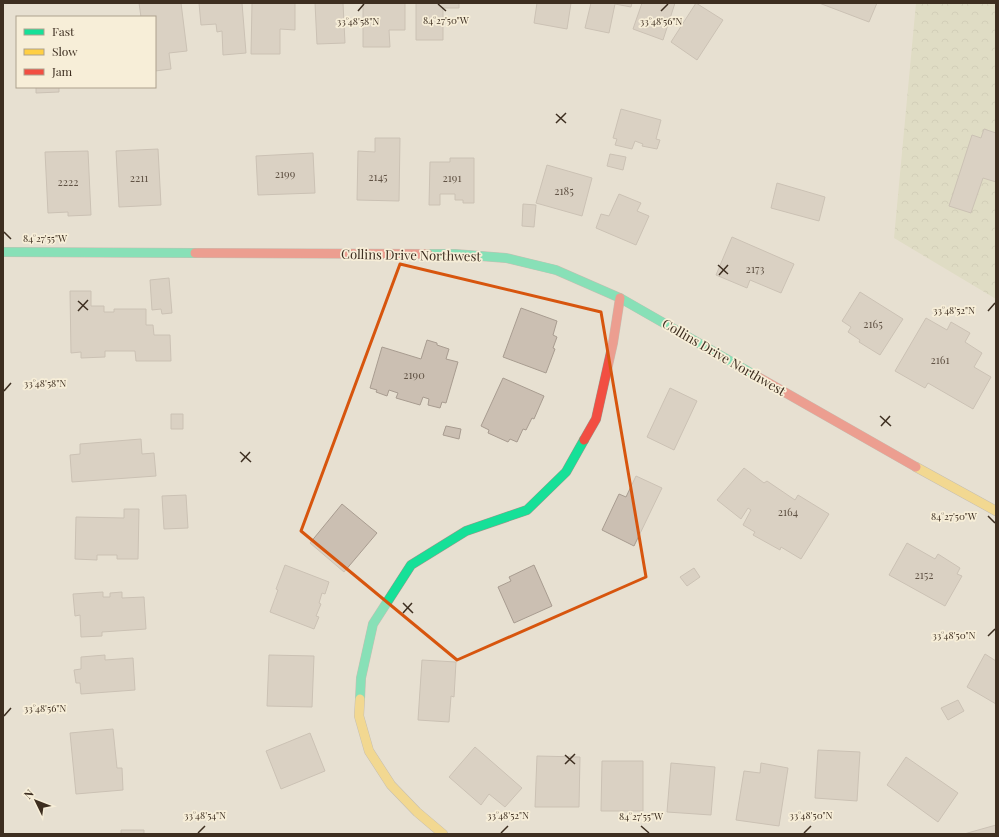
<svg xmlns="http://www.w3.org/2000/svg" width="999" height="837" font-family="'Playfair Display',serif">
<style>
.forest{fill:url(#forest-crowns)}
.building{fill:#cbbfb2;stroke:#a89c90}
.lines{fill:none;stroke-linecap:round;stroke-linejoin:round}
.fast-casing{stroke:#9c958a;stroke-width:10}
.slow-casing{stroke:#9c958a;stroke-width:10}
.jam-casing{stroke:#9c958a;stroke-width:10}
.fast{stroke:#16e098;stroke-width:9}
.slow{stroke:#ffcf43;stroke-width:9}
.jam{stroke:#f24e42;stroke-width:9}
.marked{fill:none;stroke:#d7550e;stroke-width:3;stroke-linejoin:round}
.ticks{fill:none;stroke:#3d2e20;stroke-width:1.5}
.labels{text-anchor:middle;stroke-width:3.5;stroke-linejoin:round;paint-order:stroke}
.number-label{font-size:11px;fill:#605244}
.street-label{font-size:13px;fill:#3d2e20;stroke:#f7eed8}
.ticks-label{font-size:10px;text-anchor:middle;fill:#3d2e20;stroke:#f7eed8;stroke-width:3.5;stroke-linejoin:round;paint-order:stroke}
</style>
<defs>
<pattern id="forest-crowns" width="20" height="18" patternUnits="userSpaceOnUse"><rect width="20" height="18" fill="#d6d7b3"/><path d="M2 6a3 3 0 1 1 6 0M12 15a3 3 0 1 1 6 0" fill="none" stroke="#b9b99a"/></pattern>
</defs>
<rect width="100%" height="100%" fill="#e7e0d1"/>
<path class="forest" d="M916,3H996V299L894,238Z"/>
<path class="building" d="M139,3H181L187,51L169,53L171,69L155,71V17H141Z
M199,3H242L246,53L223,55L222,31L217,32L216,24L201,25Z
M252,3H295V30L280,29V54H251Z
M315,3H343L345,43L317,44Z
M363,3H405V30H389L390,47H363Z
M416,3H459V8H443V40H416Z
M537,3H571L567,29L534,23Z
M591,3H632L631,7L615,4L609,33L585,28Z
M642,3H675L663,40L633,29Z
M696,3L723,20L697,60L671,42Z
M819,3H877L869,22Z
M36,87H59V92L36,93Z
M621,109L661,120L656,139L660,140L657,149L642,146L643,144L635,141L632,149L615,145L617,139L613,138Z
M984,129L996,133V182L983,178L971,213L949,206L972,135L981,138Z
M375,138H400L399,201L357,200L358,151L375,152Z
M158,149L161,205L119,207L116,151Z
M88,151L91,215L68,216V212L48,213L45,152Z
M313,153L315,193L258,195L256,156Z
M610,154L626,157L623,170L607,166Z
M450,158H474V203H463V200H455V194H440V205H429L430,162H450Z
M547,165L592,178L582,216L536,203Z
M777,183L825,197L819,221L771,208Z
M619,194L641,203L637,211L649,216L636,245L596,228L601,214L609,216Z
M523,204L536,205L534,227L522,226Z
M732,237L794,264L781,293L750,280L747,288L716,275Z
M169,278L172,313L162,314L161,309L152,310L150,280Z
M70,291H91V306H104V312H114V309H146V325H153L154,335H170L171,361H136L135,351H105V357L81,358V352L71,353Z
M860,292L903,319L880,355L859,342L860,340L848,332L851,327L842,321Z
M521,308L557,321L553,335L557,337L553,348L555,349L546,373L503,357Z
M926,318L947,330L951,322L970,333L965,342L982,353L974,367L991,377L973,409L928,383L925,388L895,371Z
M427,340L437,343V345L449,349L446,359L458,362L446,403L442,402L440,408L428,405L429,399L423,397L420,405L396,398L398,393L389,390L387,396L376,392L377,390L370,388L382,347L421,359Z
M503,378L544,396L534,419L532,418L526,430L523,429L517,442L510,439L508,442L488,433L489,430L481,426Z
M670,388L697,401L674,450L647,437Z
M171,414H183V429H171Z
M446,426L461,429L459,439L443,435Z
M141,439L142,454L154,453L156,476L72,482L70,455L80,454V444Z
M744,468L764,483L767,481L795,500L798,495L829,514L801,559L781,547L780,550L753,535L755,532L743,525L751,510L748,508L741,519L717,500Z
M636,476L662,488L634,546L602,530L619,494L626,497Z
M186,495L188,528L164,529L162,496Z
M342,504L377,533L344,572L310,543Z
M124,509H139L138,559H117V555H97V560L75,559L76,517L124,518Z
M907,543L935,559L938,554L960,568L957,574L962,576L945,606L889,575Z
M285,565L329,582L325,594L322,593L319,603L321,604L316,616L319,617L314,629L270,612L278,590L276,589Z
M534,565L552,606L514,623L498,587L511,581L509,577Z
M694,568L700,577L687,586L680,577Z
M103,592V597H110V593L122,592V598L144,597L146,629L102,632V636L81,637L80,615L75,616L73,594Z
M985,654L996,661V704L967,687Z
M105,655V660L133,658L135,690L81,694L80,683H76L74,670L81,669V657Z
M269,655L314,656L312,707L267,706Z
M422,660L456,662L454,697L451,696L449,722L418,720Z
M958,700L964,711L948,720L941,708Z
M113,729L117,768H122L123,790L76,794L70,733Z
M310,733L325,771L281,789L266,751Z
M475,747L522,788L505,807L489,794L481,805L449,777Z
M818,750L860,752L857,801L815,798Z
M537,756L580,757L579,807H535Z
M906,757L958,793L938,822L887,785Z
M602,761H643V811H601Z
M671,763L715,767L711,815L667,812Z
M761,763L788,768L779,826L736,820L744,771L760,773Z
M996,825V834H964Z
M121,830H144V834H121Z"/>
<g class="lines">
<defs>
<path id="fast" d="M3,252L195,253
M428,254H455L506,258L556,270L620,298L758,377
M360,699L361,678L373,624L411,565L466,531L527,510L566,472L584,440"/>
<path id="slow" d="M916,467L996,511
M360,699L359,716L369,751L391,785L417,812L443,834"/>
<path id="jam" d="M195,253L428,254
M758,377L916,467
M584,440L596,419L613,343L620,298"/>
</defs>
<use href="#fast" class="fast-casing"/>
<use href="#slow" class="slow-casing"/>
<use href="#jam" class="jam-casing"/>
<use href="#fast" class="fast"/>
<use href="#slow" class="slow"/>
<use href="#jam" class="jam"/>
</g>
<path d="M0 0H999V837H0ZM400,264L601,312L646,577L457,660L301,531Z" fill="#e7e0d1" fill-opacity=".55" fill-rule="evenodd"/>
<path class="marked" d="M400,264L601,312L646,577L457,660L301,531Z"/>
<path class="ticks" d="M438,4L446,11M358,11L364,4M661,11L668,4M556,114L566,123M556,123L566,113M4,232L11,239M718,265L728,274M719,275L728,265M78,301L88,310M78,311L88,300M988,311L995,303M4,391L11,383M880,416L891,426M881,426L890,416M240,452L251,462M241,462L250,452M988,516L995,523M403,603L413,613M403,613L412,603M988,636L995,629M4,716L11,708M565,755L575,764M565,764L575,754M641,826L649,833M198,833L205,826M501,833L508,826M804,833L811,826"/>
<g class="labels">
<g class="number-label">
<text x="285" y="178">2199</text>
<text x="378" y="181">2145</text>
<text x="139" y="182">2211</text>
<text x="452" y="182">2191</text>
<text x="68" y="186">2222</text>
<text x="564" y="195">2185</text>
<text x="755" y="273">2173</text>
<text x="873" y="328">2165</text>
<text x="940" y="364">2161</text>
<text x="414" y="379">2190</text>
<text x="788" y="516">2164</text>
<text x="924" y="579">2152</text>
</g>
<g class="street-label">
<text transform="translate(411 255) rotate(1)" y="5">Collins Drive Northwest</text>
<text transform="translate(724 357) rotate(30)" y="5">Collins Drive Northwest</text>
</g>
</g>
<g class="ticks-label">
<text x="446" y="24">84°27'50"W</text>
<text x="358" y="25">33°48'58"N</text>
<text x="661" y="25">33°48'56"N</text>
<text x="45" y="242">84°27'55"W</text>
<text x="954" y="314">33°48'52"N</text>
<text x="45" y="387">33°48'58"N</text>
<text x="954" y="520">84°27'50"W</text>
<text x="954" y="639">33°48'50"N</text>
<text x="45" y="712">33°48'56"N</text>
<text x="205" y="819">33°48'54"N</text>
<text x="508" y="819">33°48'52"N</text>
<text x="811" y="819">33°48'50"N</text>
<text x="641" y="820">84°27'55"W</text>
</g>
<rect width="999" height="837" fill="none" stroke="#3d2e20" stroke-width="8"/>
<rect x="16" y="16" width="140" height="72" fill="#f7eed8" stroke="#ada18e"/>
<rect x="24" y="29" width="20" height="6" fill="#16e098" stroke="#ada18e"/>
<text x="52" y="36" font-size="12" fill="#3d2e20">Fast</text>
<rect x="24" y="49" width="20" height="6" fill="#ffcf43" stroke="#ada18e"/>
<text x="52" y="56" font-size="12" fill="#3d2e20">Slow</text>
<rect x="24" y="69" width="20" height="6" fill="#f24e42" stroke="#ada18e"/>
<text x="52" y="76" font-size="12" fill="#3d2e20">Jam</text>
<g transform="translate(36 801) rotate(313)" stroke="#f7eed8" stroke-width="3" paint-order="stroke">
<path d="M0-3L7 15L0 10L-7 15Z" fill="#3d2e20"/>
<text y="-6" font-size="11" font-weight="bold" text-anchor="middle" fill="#3d2e20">N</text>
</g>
</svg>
